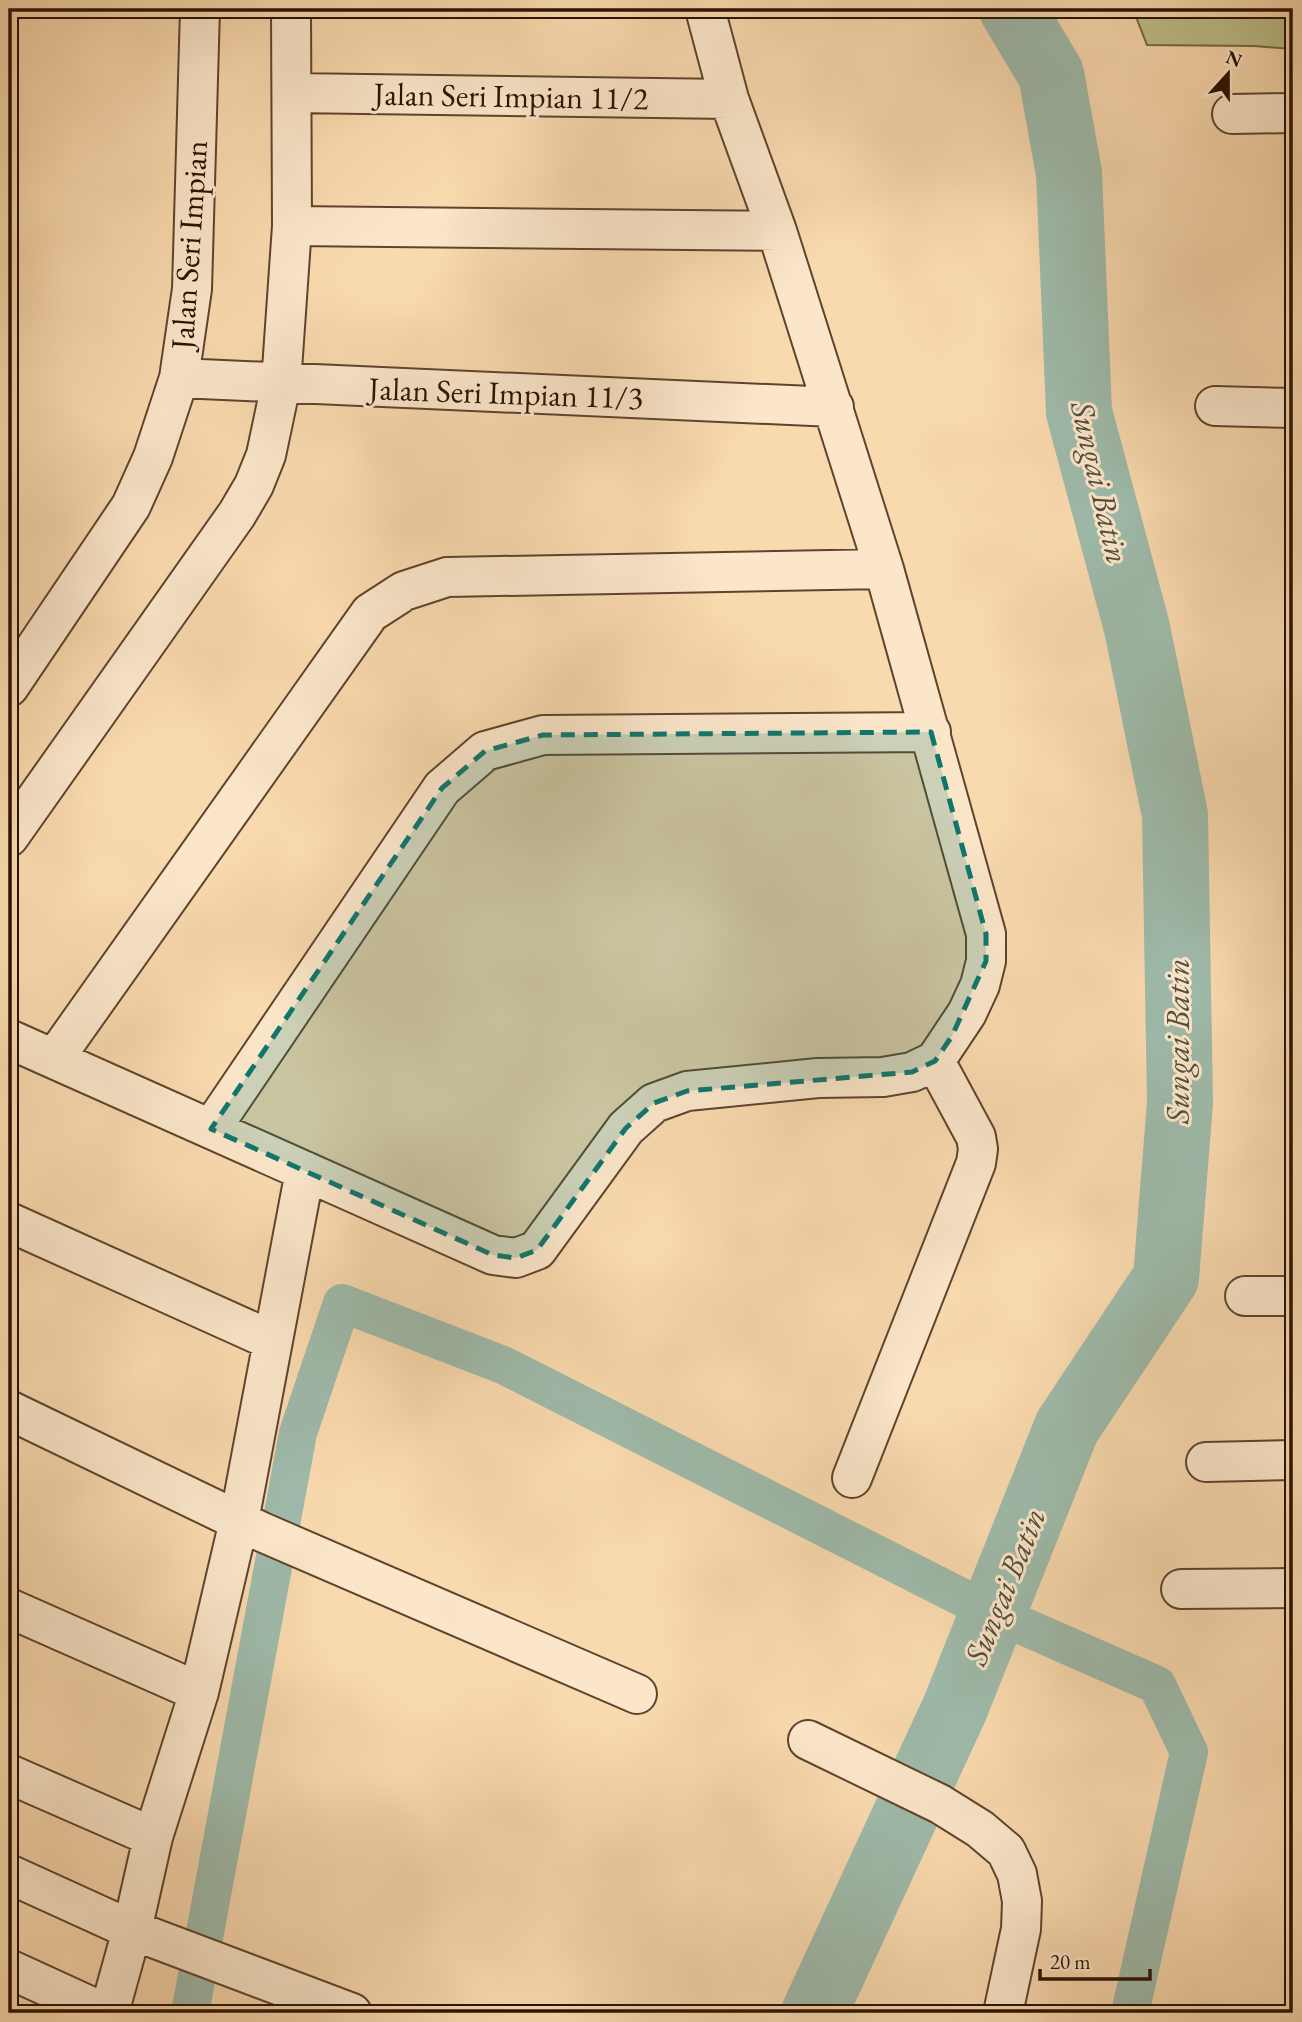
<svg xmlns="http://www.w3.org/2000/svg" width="1302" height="2022" font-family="'EB Garamond',serif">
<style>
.green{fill:#bebf8a;stroke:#746846;stroke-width:2}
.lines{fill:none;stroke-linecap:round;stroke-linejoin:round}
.canal{stroke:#9ebaaa;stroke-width:38}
.river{stroke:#9ebaaa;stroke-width:66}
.minor-casing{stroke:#5e442e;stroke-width:42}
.minor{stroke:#fbe6ca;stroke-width:38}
.marked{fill:#0f766e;fill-opacity:0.2;stroke:#0f766e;stroke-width:5;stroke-dasharray:14 9;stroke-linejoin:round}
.labels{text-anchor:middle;stroke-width:6;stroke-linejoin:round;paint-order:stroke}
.street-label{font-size:32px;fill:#2a1203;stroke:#fbe6ca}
.water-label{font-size:33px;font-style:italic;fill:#534d3d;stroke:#fbe6ca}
</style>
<rect width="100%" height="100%" fill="#f9d9ae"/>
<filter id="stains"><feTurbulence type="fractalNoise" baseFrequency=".00286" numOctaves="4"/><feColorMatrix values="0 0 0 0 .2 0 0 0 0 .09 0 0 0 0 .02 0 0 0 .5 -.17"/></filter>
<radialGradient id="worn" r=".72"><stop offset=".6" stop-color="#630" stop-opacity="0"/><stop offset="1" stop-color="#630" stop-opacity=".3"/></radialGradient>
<path class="green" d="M1133,9H1293V49L1254,46L1147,45Z"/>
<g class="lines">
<path class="canal" d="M190,2013L298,1433L342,1303L503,1365L993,1613L1157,1685L1189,1752L1130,2013"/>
<path class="river" d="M814,2013L955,1708L1067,1427L1166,1278L1180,1103L1175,815L1137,628L1079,412L1069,173L1051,74L1012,9"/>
<defs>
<path id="minor" d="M293,93L729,99
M1232,114L1293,113
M292,226L777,231
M179,378L834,407
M1215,406L1293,408
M9,687L131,506L153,457L179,378L192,289L200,9
M9,837L237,514L254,485L266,455L281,384L292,226L291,9
M9,1039L493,1255L516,1258L537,1250L626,1128L654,1103L687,1091L818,1078L883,1077L912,1072L935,1061L967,1013L980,985L986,961V934L884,569L777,231L729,99L705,9
M54,1059L370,613L404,591L447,577L884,569
M211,1129L442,788L485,751L543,735L931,732
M9,1222L273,1341
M1245,1296H1293
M9,1410L262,1532L637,1694
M1206,1462L1293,1460
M852,1478L976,1163L978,1149L976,1137L935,1061
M1181,1589L1293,1588
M9,1608L199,1692
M808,1740L940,1804L980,1829L1006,1851L1017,1874L1022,1901L1021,1929L1003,2013
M9,1774L153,1837L132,1930L109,2013
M153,1837L199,1692L239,1521L305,1171
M9,1874L132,1930L352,2013
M9,1969L105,2013"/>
</defs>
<use href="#minor" class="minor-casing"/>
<use href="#minor" class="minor"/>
</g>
<path class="marked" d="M931,732L986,934V961L952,1036L935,1061L912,1072L687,1091L654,1103L626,1128L537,1250L516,1258L493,1255L211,1129L442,788L485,751L543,735Z"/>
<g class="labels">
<g class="street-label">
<text transform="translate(511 96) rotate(1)" y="11">Jalan Seri Impian 11/2</text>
<text transform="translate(189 245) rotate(-86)" y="11">Jalan Seri Impian</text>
<text transform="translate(506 393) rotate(2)" y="11">Jalan Seri Impian 11/3</text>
</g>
<g class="water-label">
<text transform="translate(1101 482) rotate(77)" y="12">Sungai Batin</text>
<text transform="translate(1177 1041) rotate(-90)" y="12">Sungai Batin</text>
<text transform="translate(1004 1586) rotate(-68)" y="12">Sungai Batin</text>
</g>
</g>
<rect width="1302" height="2022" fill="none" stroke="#f9d9ae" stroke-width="35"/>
<rect x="10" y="10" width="1281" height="2001" fill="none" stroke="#2a1203" stroke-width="3.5"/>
<rect x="18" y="18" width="1267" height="1987" fill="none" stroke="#2a1203" stroke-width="2"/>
<g transform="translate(1228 74) rotate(21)" stroke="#fbe6ca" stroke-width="5" paint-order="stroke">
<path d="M0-5L12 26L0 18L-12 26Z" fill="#2a1203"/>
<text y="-10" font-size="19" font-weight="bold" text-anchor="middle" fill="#2a1203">N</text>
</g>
<path d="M1040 1969v10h110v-10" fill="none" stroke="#2a1203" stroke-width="3.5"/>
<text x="1050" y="1969" font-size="21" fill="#2a1203" stroke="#fbe6ca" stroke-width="5" paint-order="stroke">20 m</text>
<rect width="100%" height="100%" filter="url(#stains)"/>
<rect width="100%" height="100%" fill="url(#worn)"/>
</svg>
